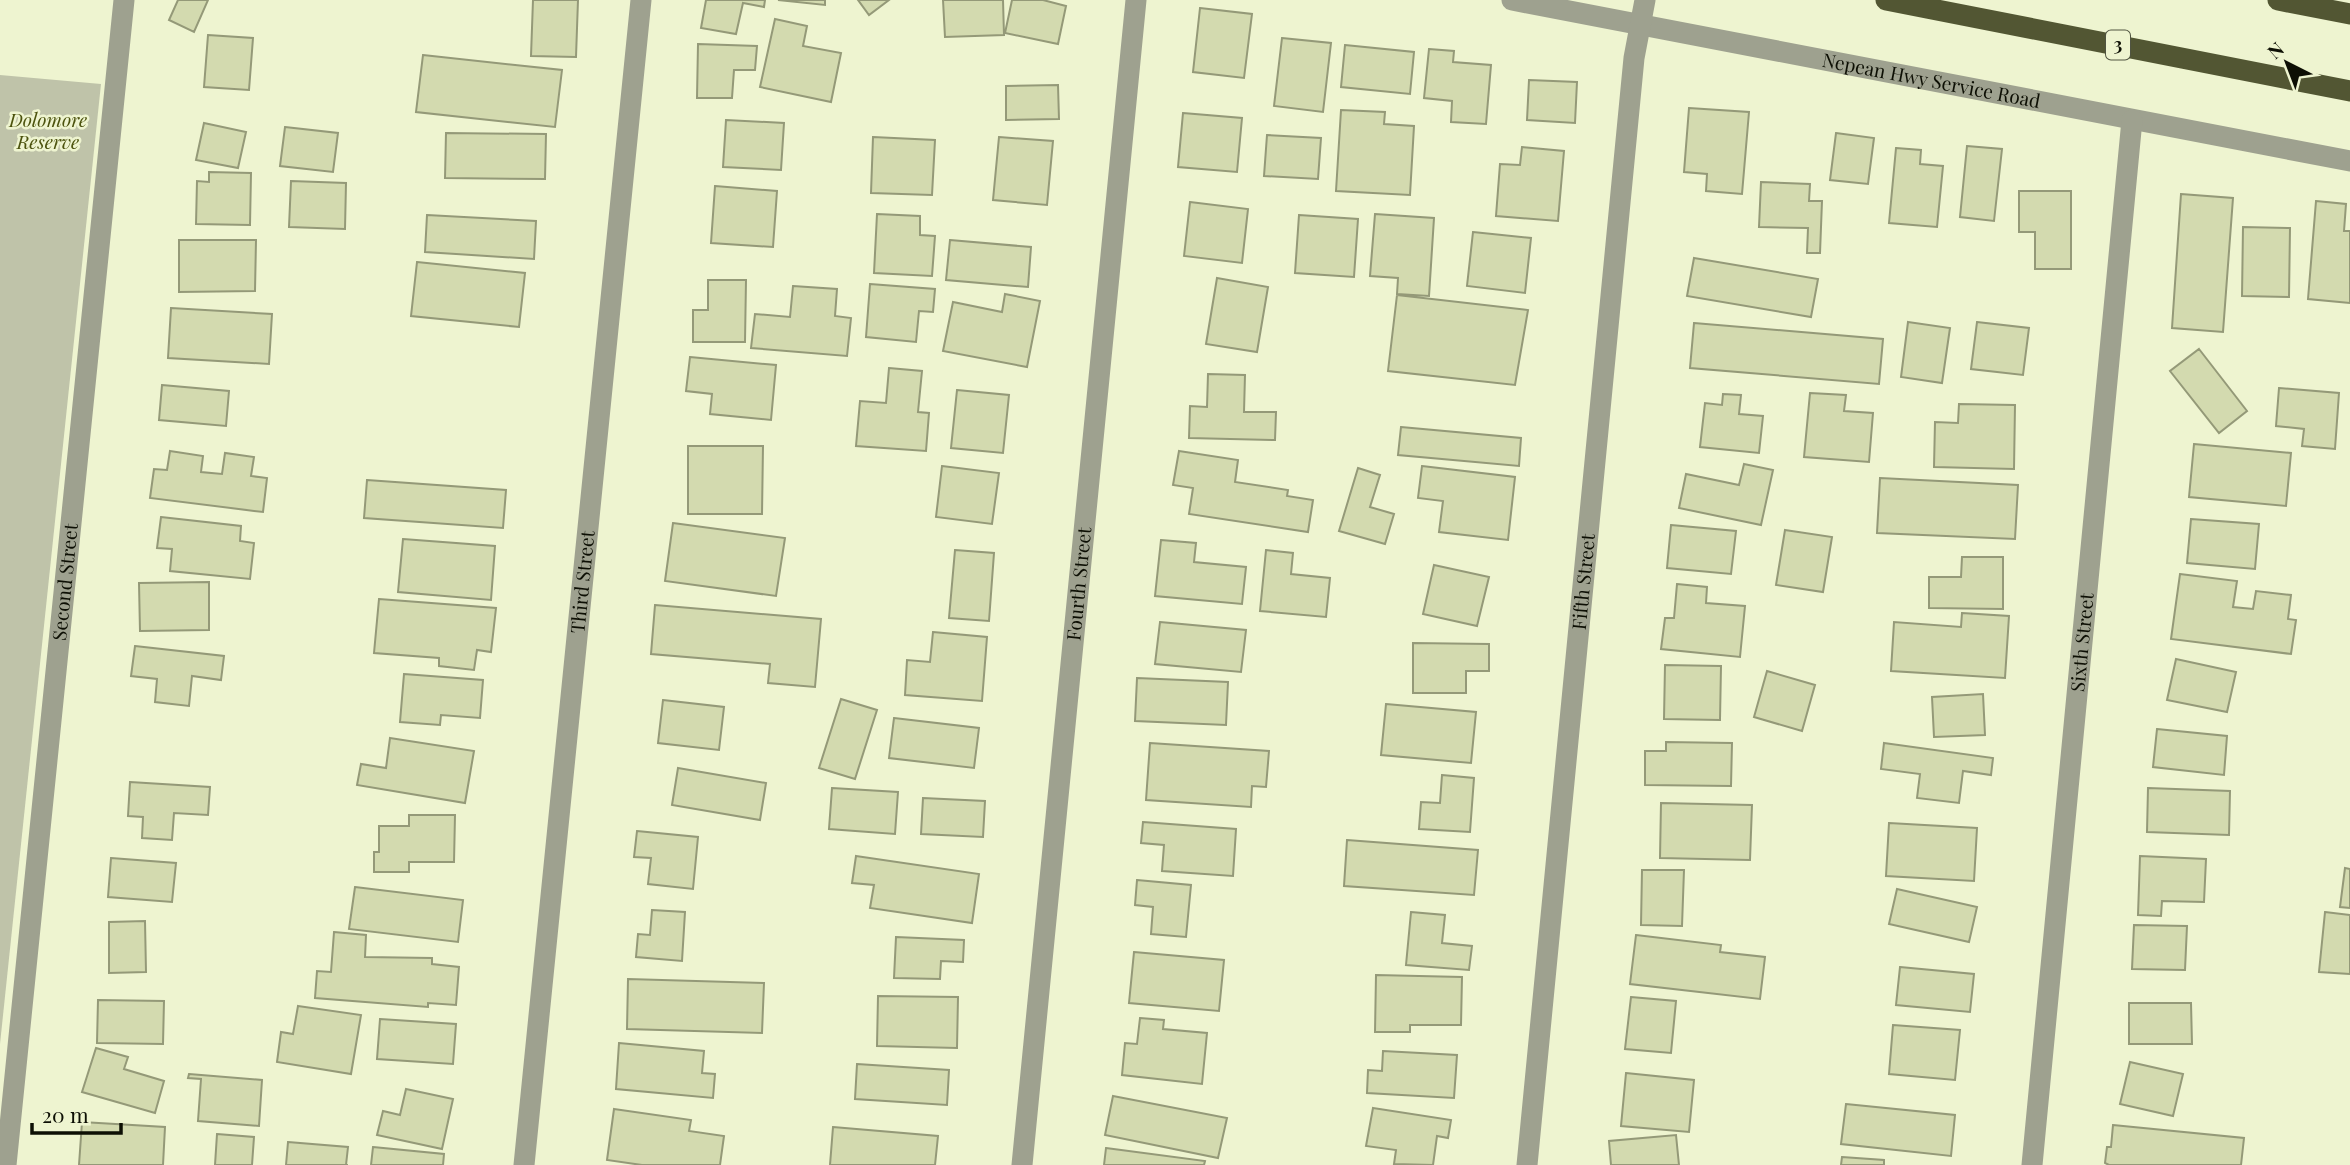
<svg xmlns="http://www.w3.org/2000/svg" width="2350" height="1165" font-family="'Playfair Display',serif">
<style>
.green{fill:#bfc3a9}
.building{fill:#d3daaf;stroke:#949978;stroke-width:2}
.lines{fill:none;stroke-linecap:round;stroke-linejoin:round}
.minor{stroke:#9ea18f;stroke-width:21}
.trunk{stroke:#525633;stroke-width:21}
.labels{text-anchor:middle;stroke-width:5;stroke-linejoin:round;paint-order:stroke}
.shield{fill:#eef4d0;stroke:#505441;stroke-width:2}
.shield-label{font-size:18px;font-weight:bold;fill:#0d0f04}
.street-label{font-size:19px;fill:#0d0f04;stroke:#eef4d0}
.park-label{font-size:19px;font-style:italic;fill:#4c530e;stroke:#eef4d0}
</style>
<rect width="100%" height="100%" fill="#eef4d0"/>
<path class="green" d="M0,75L101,84L0,1044Z"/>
<path class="building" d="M178,0H208L194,32L169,20Z
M533,0H578L576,57L531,56Z
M706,0H765L764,7L743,3L736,34L701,28Z
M778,0H825V5Z
M858,0H889L869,15Z
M943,0H1003L1004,35L945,37Z
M1012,0H1043L1066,6L1058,44L1005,33Z
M1200,8L1252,14L1244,78L1193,72Z
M775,19L807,26L803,46L841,53L831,102L760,87Z
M208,35L253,38L249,90L204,87Z
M1282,38L1331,43L1323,112L1274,106Z
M698,44L757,46L755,70H734L732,98H697Z
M1345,45L1414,52L1410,94L1341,87Z
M1429,49L1454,51L1453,62L1491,65L1486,124L1451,122L1452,101L1424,98Z
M423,55L562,70L555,127L416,112Z
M1529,80L1577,82L1575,123L1527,120Z
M1058,85L1059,119L1006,120V86Z
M1689,108L1749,112L1742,194L1706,191L1707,174L1684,172Z
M1341,110L1385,112L1384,124L1414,126L1410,195L1336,191Z
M1183,113L1242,118L1237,172L1178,167Z
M726,120L784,123L781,170L723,167Z
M204,123L246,132L238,168L196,160Z
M285,127L338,133L333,172L280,166Z
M446,133L546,134L545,179L445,178Z
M1836,133L1874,138L1868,184L1830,180Z
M1267,135L1321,138L1318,179L1264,176Z
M873,137L935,140L932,195L871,193Z
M999,137L1053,141L1047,205L993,200Z
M1967,146L2002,149L1994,221L1960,217Z
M1522,147L1564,151L1558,221L1496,216L1500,164L1520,165Z
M1896,148L1921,150L1920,164L1943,166L1937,227L1889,223Z
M209,172L251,173L250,225L196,224L197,181L209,182Z
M291,181L346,183L345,229L289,227Z
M1761,182L1810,184L1809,201H1822L1820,253H1807L1808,228L1759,227Z
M715,186L777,191L773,247L711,243Z
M2019,191H2071V269H2035V232H2019Z
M2181,194L2233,198L2223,332L2172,328Z
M2316,201L2346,204L2344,231H2350V303L2308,299Z
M1190,202L1248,209L1242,263L1184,256Z
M877,214L920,216V235L935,236L932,276L874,273Z
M1375,214L1434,218L1429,296L1397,294L1398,278L1370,276Z
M427,215L536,221L534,259L425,252Z
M1299,215L1358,219L1354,277L1295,273Z
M2243,227L2290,228L2289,297L2242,296Z
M1473,232L1531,238L1525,293L1467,286Z
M179,240H256L255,291L179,292Z
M950,240L1031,247L1028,287L946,280Z
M1694,258L1818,279L1811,317L1687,296Z
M417,262L525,273L519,327L411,316Z
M1217,278L1268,287L1257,352L1206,344Z
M708,280H746L745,342H693V310H708Z
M870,284L935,289L933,312L919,311L916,342L866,337Z
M793,286L837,289L835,316L851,318L847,356L751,348L755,314L790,317Z
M1005,294L1040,301L1027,367L943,351L953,302L1002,312Z
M1397,295L1528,310L1515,385L1388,371Z
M171,308L272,314L269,364L168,358Z
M1908,322L1950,328L1942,383L1901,377Z
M1977,322L2029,328L2023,375L1971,369Z
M1694,323L1883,339L1879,384L1690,368Z
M2199,349L2247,411L2219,433L2170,371Z
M690,357L776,365L771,420L710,414L712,394L686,391Z
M889,368L922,371L918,412L929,413L926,451L856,446L860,401L886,403Z
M1208,374L1245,375L1244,412H1276L1275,440L1189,438L1190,406L1207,407Z
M162,385L229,391L226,426L159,420Z
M2279,388L2339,393L2335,449L2302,446L2304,429L2276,426Z
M957,390L1009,395L1003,453L951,448Z
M1810,393L1846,395L1844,411L1873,413L1869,462L1804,457Z
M1723,394L1741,395L1739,414L1763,416L1759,453L1700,447L1705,403L1722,405Z
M1959,404L2015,405L2014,469L1934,467L1935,422L1958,423Z
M1401,427L1521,438L1519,466L1398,455Z
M2194,444L2291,453L2286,506L2189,497Z
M688,446H763L762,514H688Z
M170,451L203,456L201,472L222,474L225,453L254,457L251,476L267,478L263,512L150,498L154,469L167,470Z
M1179,451L1238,460L1235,482L1288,490L1287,496L1313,500L1308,532L1189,514L1193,488L1173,485Z
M1744,464L1773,470L1761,525L1679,508L1686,474L1739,485Z
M942,466L999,473L992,524L936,517Z
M1422,466L1515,477L1508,540L1439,532L1443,501L1418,498Z
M1358,468L1380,475L1370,507L1394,514L1385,544L1339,531Z
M1880,478L2018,485L2015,539L1877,533Z
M367,480L506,490L503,528L364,518Z
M161,517L241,526L240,541L254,543L250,579L170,571L172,549L157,548Z
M2191,519L2259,524L2255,569L2187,563Z
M673,523L785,538L776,596L665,581Z
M1671,525L1736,531L1731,574L1667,568Z
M1785,530L1832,537L1823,592L1776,585Z
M403,539L495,546L491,600L398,592Z
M1161,540L1196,543L1194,562L1246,567L1242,604L1155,596Z
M955,550L994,553L989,621L949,618Z
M1266,550L1293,553L1291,574L1330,578L1326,617L1260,611Z
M1962,557H2003V609L1929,608V577H1961Z
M1434,565L1489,577L1477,626L1423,614Z
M2180,574L2237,581L2233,607L2253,609L2256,591L2291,595L2288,619L2296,620L2291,654L2171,639Z
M209,582V630L140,631L139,583Z
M1677,584L1707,587L1706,603L1745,606L1740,657L1661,649L1665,618H1674Z
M379,599L496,608L491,652L477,650L474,670L439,666V658L374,653Z
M655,605L821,619L815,687L768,683L770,664L651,654Z
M1962,613L2009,616L2005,678L1891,671L1894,622L1961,627Z
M1160,622L1246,630L1241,672L1155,664Z
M933,632L987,637L982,701L905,695L907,660L930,662Z
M1413,643L1489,644V671H1466V693H1413Z
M135,646L224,656L221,680L192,676L189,706L155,702L157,679L131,676Z
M2176,659L2236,672L2227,712L2167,700Z
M1665,665L1721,666L1720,720L1664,719Z
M1767,671L1815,685L1802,731L1754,717Z
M404,674L483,680L480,718L441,715L440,725L400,722Z
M1137,678L1228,682L1226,725L1135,721Z
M1983,694L1985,735L1934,737L1932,697Z
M841,699L877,710L855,779L819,768Z
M663,700L724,707L719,750L658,743Z
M1386,704L1476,712L1471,763L1381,755Z
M894,718L979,728L974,768L889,758Z
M2157,729L2227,736L2224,775L2153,767Z
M390,738L474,751L465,803L357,785L361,764L386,768Z
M1666,742L1732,743L1731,786L1645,785V751H1666Z
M1150,743L1269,751L1266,787L1252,786L1251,807L1146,800Z
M1884,743L1993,758L1991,775L1963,771L1959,803L1917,798L1920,774L1881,769Z
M678,768L766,783L760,820L672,805Z
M1442,775L1474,778L1470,832L1419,829L1421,802L1440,803Z
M130,782L210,787L208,815L174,813L172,840L142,838L143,817L128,816Z
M832,788L898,792L895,834L829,829Z
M2148,788L2230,791L2229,835L2147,832Z
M923,798L985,801L983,837L921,834Z
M1661,803L1752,805L1750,860L1660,858Z
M409,815H455L454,862H409V872H374V852H379V826H409Z
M1143,822L1236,829L1233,876L1162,871L1164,845L1141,843Z
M1889,823L1977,828L1974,881L1886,876Z
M637,831L698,837L693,889L648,884L651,858L634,857Z
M1347,840L1478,850L1474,895L1344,886Z
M856,856L979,874L972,923L870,908L874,885L852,883Z
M2140,856L2206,859L2204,902L2162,901L2161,916L2138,915Z
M111,858L176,863L172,902L108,897Z
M2345,868L2350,869V908L2340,907Z
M1642,870H1684L1682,926L1641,925Z
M1137,880L1191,885L1186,937L1151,934L1153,907L1135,905Z
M355,887L463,900L458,942L349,929Z
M1897,889L1977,907L1969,942L1889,924Z
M652,910L685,912L682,961L636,957L638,934L650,935Z
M1411,912L1445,915L1442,943L1472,946L1469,970L1406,965Z
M2325,912L2350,915V974L2319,972Z
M145,921L146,972L109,973V922Z
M2134,925L2187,926L2185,970L2132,969Z
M334,932L366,935L365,957L432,958V964L459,967L456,1005L428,1003V1007L315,998L317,971L331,972Z
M1636,935L1721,945L1720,952L1765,957L1760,999L1630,984Z
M896,937L964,940L963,962L941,961L940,979L894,978Z
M1134,952L1224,960L1219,1011L1129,1003Z
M1900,967L1974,974L1970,1012L1896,1005Z
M1376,975L1462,977L1461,1025H1410V1032H1375Z
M628,979L764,983L762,1033L627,1029Z
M878,996L958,997L957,1048L877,1046Z
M1631,997L1676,1001L1671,1053L1625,1049Z
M98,1000L164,1001L163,1044L97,1043Z
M2129,1003H2191L2192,1044H2129Z
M298,1006L361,1015L351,1074L277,1062L281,1032L293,1034Z
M1140,1018L1164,1020L1163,1029L1207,1033L1202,1084L1122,1075L1125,1043L1137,1044Z
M380,1019L456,1024L453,1064L377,1059Z
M1893,1025L1960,1030L1955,1080L1889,1074Z
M619,1043L704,1051L702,1073L715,1074L713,1098L616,1089Z
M96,1048L128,1057L124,1069L164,1081L155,1113L82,1092Z
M1383,1051L1457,1055L1454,1098L1367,1093L1368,1070L1382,1071Z
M2130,1062L2183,1074L2173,1116L2120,1104Z
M857,1064L949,1070L947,1105L855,1099Z
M1626,1073L1694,1080L1689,1132L1621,1126Z
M189,1074L262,1080L259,1126L198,1121L201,1079L188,1078Z
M406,1089L453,1099L442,1149L377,1135L383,1111L400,1115Z
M1113,1096L1227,1118L1218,1158L1105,1135Z
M1846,1104L1955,1115L1951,1156L1841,1144Z
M1373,1108L1451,1120L1448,1138L1437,1136L1433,1165L1394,1164L1396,1150L1366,1146Z
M614,1109L691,1120L689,1131L724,1136L720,1165H642L607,1160Z
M82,1122L165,1127L163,1165H79Z
M2113,1125L2244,1138L2241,1165H2109L2105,1163L2107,1147H2111Z
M833,1127L938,1136L935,1165H830Z
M217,1134L254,1137L252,1165H215Z
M1676,1135L1679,1165H1611L1609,1141Z
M288,1142L348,1147L346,1165H348H286Z
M373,1147L444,1154L443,1165H371Z
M1106,1148L1205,1161L1204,1165H1104Z
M1842,1157L1884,1160V1165H1841Z"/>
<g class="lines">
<g class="minor">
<path id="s1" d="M1512,0L2350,161"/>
<path id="s2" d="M6,1165L124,0"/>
<path id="s3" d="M524,1165L641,0"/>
<path id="s4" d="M1022,1165L1136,0"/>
<path id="s5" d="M1527,1165L1634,58L1645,0"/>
<path id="s6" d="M2032,1165L2132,120"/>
</g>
<path class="trunk" d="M1886,0L2350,91
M2278,0L2350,14"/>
</g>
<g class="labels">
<rect class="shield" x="2106" y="30.5" width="24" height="29" rx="5"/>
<g class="shield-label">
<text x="2118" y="51">3</text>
</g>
<g class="street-label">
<text dy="7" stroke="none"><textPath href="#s1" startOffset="427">Nepean Hwy Service Road</textPath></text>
<text dy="7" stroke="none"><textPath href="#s3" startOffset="586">Third Street</textPath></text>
<text dy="7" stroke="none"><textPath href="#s4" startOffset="584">Fourth Street</textPath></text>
<text dy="7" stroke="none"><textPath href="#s5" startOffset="586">Fifth Street</textPath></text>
<text dy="7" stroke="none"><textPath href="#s2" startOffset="586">Second Street</textPath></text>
<text dy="7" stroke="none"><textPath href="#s6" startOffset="525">Sixth Street</textPath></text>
</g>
<g class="park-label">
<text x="48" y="127">Dolomore<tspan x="48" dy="22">Reserve</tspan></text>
</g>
</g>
<g transform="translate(2287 63) rotate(318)" stroke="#eef4d0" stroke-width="5" paint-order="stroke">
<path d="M0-5L12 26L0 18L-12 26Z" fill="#0d0f04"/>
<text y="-10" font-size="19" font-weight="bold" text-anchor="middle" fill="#0d0f04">N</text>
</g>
<path d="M32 1123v10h89v-10" fill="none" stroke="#0d0f04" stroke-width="3.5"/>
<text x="42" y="1123" font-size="21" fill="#0d0f04" stroke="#eef4d0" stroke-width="5" paint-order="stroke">20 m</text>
</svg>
